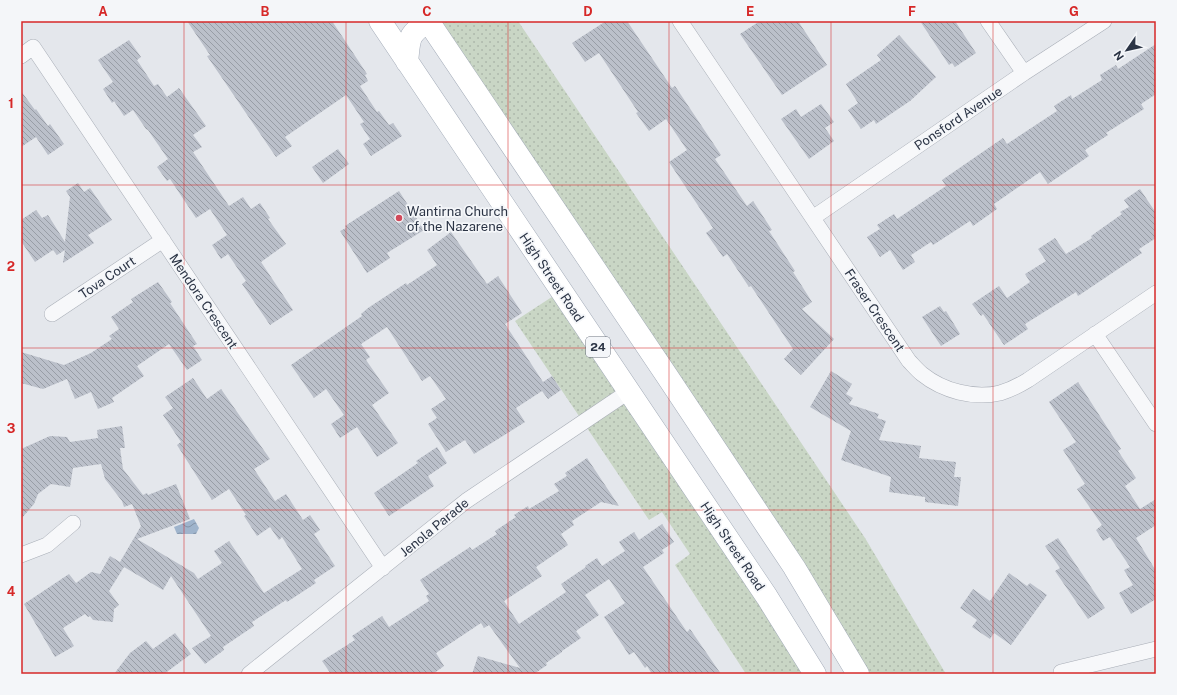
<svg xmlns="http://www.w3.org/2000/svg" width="1177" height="695" font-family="'Public Sans',sans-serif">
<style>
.grass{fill:url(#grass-dots)}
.water{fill:url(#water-waves)}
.building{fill:url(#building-back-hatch)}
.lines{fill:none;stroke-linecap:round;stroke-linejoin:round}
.minor-casing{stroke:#a9aeb7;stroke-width:16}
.primary-casing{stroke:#a3abb8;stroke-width:23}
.minor{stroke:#f7f8fa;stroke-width:15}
.primary{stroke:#fff;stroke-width:22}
.grid{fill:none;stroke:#d62828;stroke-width:1;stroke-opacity:0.55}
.poi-dot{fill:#d1495b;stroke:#f4f6f9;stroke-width:1.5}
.labels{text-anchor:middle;stroke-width:3.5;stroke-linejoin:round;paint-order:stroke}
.shield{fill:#f4f6f9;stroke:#676e7b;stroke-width:1}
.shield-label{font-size:12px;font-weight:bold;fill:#2b3445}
.street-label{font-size:13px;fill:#2b3445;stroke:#f4f6f9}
.poi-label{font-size:13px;fill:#2b3445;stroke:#f4f6f9;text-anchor:start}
.neatline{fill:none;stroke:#d62828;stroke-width:1.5}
.grid-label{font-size:13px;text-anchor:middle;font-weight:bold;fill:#d62828}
</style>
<defs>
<pattern id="grass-dots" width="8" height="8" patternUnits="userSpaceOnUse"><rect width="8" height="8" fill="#c9d6c5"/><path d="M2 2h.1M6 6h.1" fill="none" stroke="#adb8ab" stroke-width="1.8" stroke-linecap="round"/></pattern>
<pattern id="water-waves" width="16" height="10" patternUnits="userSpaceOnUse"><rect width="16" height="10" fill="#9fb4cc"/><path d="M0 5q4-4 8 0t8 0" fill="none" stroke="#8293a7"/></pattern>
<pattern id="building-back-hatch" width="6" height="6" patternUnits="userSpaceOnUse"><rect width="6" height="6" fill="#bbc0ca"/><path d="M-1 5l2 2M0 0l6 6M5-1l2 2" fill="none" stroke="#989da6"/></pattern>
</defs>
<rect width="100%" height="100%" fill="#e4e7ec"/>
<path class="grass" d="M428,21H518L865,538L946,674H858Z
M561,291L815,674H746L675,565L690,554L662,512L649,520L515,321Z"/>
<path class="water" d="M194,519L199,528L196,534H177L174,527Z"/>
<path class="building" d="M187,21H332L367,74L365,75L368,81L360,86L377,112L379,111L389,125L393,123L402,136L371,156L363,144L370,139L360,124L364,122L346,95L285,137L292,146L276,157L207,56L210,55Z
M606,21H627L672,88L675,86L721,155L715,159L747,206L753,201L772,230L769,231L795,271L793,272L812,302L802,309L834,339L801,375L784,359L793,349L751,286L749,287L727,254L723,257L706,233L713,228L669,162L687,150L666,119L649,131L636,113L638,112L599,53L585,62L572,43Z
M760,21H798L827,65L782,95L740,34Z
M920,21H955L976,53L955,67L952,63L949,65Z
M899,35L936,77L910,101L876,124L874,120L861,129L848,110L858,103L846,84L881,60L877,55Z
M129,40L141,57L137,60L154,86L158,84L167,97L179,88L206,126L193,135L202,147L193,152L229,206L243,197L251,209L260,203L270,218L268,219L286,244L261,262L293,310L270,325L242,284L246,281L228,254L221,259L212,245L227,235L210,209L196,218L170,179L167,181L157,167L168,159L148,130L146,129L133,110L124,116L114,101L112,103L103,89L113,82L98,60Z
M1156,44V94L1141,104L1144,109L1106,133L1108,135L1085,150L1089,156L1048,184L1040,172L994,204L997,209L973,226L970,221L933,245L931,242L911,255L915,262L903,270L890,250L880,257L867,237L880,229L877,225L894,214L897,219L946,186L942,180L1003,138L1007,144L1057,111L1054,106L1071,95L1072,99L1102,80L1100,75L1116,65L1118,69Z
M21,91L35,110L36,109L48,126L50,124L64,144L48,155L36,137L21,147Z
M821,104L834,122L825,128L834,141L809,159L781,119L796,109L801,117Z
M338,149L349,164L323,183L312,167Z
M78,183L84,192L90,188L112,220L88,235L94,243L63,263L65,250L57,255L53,250L35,262L21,241V220L36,210L42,218L48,215L65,242L70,197L66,191Z
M1140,189L1156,213V238L1139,249L1142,253L1078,296L1076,292L1025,324L1028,329L1004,345L983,314L981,316L972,304L999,286L1007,298L1030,282L1025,274L1046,261L1038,249L1055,238L1066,254L1092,238L1091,236L1122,214L1120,212L1129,207L1124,200Z
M399,191L424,230L387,253L390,258L367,273L340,231L346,228L345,226Z
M451,232L487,284L498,276L522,313L505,324L543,382L552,376L561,390L548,399L542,391L516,408L525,422L474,454L465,440L446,452L428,424L437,418L431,409L446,399L430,376L422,381L387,327L361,344L370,357L366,360L389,393L372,405L398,443L377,457L357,427L340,438L331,424L344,415L326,389L314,398L291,365L362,316L361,314L368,308L406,283L407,285L437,265L427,250Z
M158,282L172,302L170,303L197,344L193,346L202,360L187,370L169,344L137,366L144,376L112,398L114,402L98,409L91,392L75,399L67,379L43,389L21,383V352L64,365L91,353L112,339L109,336L119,329L111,317L133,302L131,299Z
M940,306L944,312L946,311L960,334L941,346L922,317Z
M831,371L852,384L846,394L853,398L849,404L879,414L877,418L886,421L879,440L921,446L919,458L956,462L954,477H961L958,506L925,502V497L889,492L891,477L841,460L851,431L810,407Z
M193,378L207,399L221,389L270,459L254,469L275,501L286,494L303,520L310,515L320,530L314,534L335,566L314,580L316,583L287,602L286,600L252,622L254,626L223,647L224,650L205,664L192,648L211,636L171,576L163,590L124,567L109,591L119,605L114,609L113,622L93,620L90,616L88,617L85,614L63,628L74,646L55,657L24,604L69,574L76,583L91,572L100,574L110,556L120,562L141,526L132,504L124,507L122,501L105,479L101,464L73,468L70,487L51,484L38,494L34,504L21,519V449L50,436L67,437L70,442L98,438L97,430L122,426L125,448H120L123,469L143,495L147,493L148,495L176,484L190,519L137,539L194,573L198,579L222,563L214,551L229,541L264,593L302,569L282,537L279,540L270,527L257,536L244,516L246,515L229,489L212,500L177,445L181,442L163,415L173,408L165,397Z
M1078,382L1121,449L1118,451L1136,478L1125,486L1140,509L1156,499V525L1136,538L1156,571V599L1131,614L1119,593L1133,585L1124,570L1130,567L1110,537L1103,541L1096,530L1102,525L1077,489L1085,484L1063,450L1076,442L1049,402Z
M437,447L447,463L428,476L434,486L389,516L374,493L418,463L416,461Z
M587,458L619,506L601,502L572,521L574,525L561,534L568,545L536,567L542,576L504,601L519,624L566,592L561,584L586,567L585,566L597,558L602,566L625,551L619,542L634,532L639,540L662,524L674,542L662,550L664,553L643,567L687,632L690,629L721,674H652L647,666L645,668L634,652L629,655L604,617L625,603L609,579L585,595L599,615L576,631L581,638L562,651V652L546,663L547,665L534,674H472L478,656L520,668L489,625L484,628L481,623L436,653L444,666L433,674H331L322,661L355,640L352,636L382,616L389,627L429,601L426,596L429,594L420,580L470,547L472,550L497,534L495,531L516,517L514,515L528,506L529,509L559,491L554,484L567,476L565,473Z
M1058,538L1105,608L1088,619L1055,571L1060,568L1045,546Z
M1009,573L1027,586L1030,583L1047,595L1011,645L994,633L990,639L972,627L977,620L960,608L973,589L990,601Z
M175,633L191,654L164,674H114L130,653L146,641L153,649Z"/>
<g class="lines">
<defs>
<path id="minor" d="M680,21L909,361C913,365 917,370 922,374C943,391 974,399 1000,393C1010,390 1020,385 1028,380L1156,293
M988,21L1024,73
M21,56L33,47L383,568
M814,217L1024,73L1104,21
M52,314L163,240
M1095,334L1156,424
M21,555L47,545L73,523
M1061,672L1156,649
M249,674L466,501L628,392"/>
<path id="primary" d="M380,21L767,597L815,674
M428,21L667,376L794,567L858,674
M407,62C410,37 407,36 428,21"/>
</defs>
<use href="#minor" class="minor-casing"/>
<use href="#primary" class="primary-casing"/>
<use href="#minor" class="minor"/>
<use href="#primary" class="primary"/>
</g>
<path class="grid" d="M184,21V674M346,21V674M508,21V674M669,21V674M831,21V674M993,21V674M21,185H1156M21,348H1156M21,510H1156"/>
<circle class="poi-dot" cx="399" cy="218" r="4"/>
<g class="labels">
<rect class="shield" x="586" y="337" width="24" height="20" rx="3"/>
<g class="shield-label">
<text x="598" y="351">24</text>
</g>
<g class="street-label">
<text transform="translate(958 118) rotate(-34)" y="5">Ponsford Avenue</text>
<text transform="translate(107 277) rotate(-34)" y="5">Tova Court</text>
<text transform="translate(552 277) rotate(56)" y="5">High Street Road</text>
<text transform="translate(204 301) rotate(56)" y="5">Mendora Crescent</text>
<text transform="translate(875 310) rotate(56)" y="5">Fraser Crescent</text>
<text transform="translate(434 527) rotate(-39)" y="5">Jenola Parade</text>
<text transform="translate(733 546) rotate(56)" y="5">High Street Road</text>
</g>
<g class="poi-label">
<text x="407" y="216">Wantirna Church<tspan x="407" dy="15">of the Nazarene</tspan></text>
</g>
</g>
<rect width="1177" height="695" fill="none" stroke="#f4f6f9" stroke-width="44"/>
<g transform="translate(1127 50) rotate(236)" stroke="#f4f6f9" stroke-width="3" paint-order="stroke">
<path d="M0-3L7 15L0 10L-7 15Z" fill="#2b3445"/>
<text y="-6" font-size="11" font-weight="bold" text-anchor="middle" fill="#2b3445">N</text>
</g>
<rect x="22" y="22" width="1133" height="651" class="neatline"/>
<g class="grid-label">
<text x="103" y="16">A</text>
<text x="265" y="16">B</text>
<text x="427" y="16">C</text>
<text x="588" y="16">D</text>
<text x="750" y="16">E</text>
<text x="912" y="16">F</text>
<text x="1074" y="16">G</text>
<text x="11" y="108">1</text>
<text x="11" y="271">2</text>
<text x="11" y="433">3</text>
<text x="11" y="596">4</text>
</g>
</svg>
